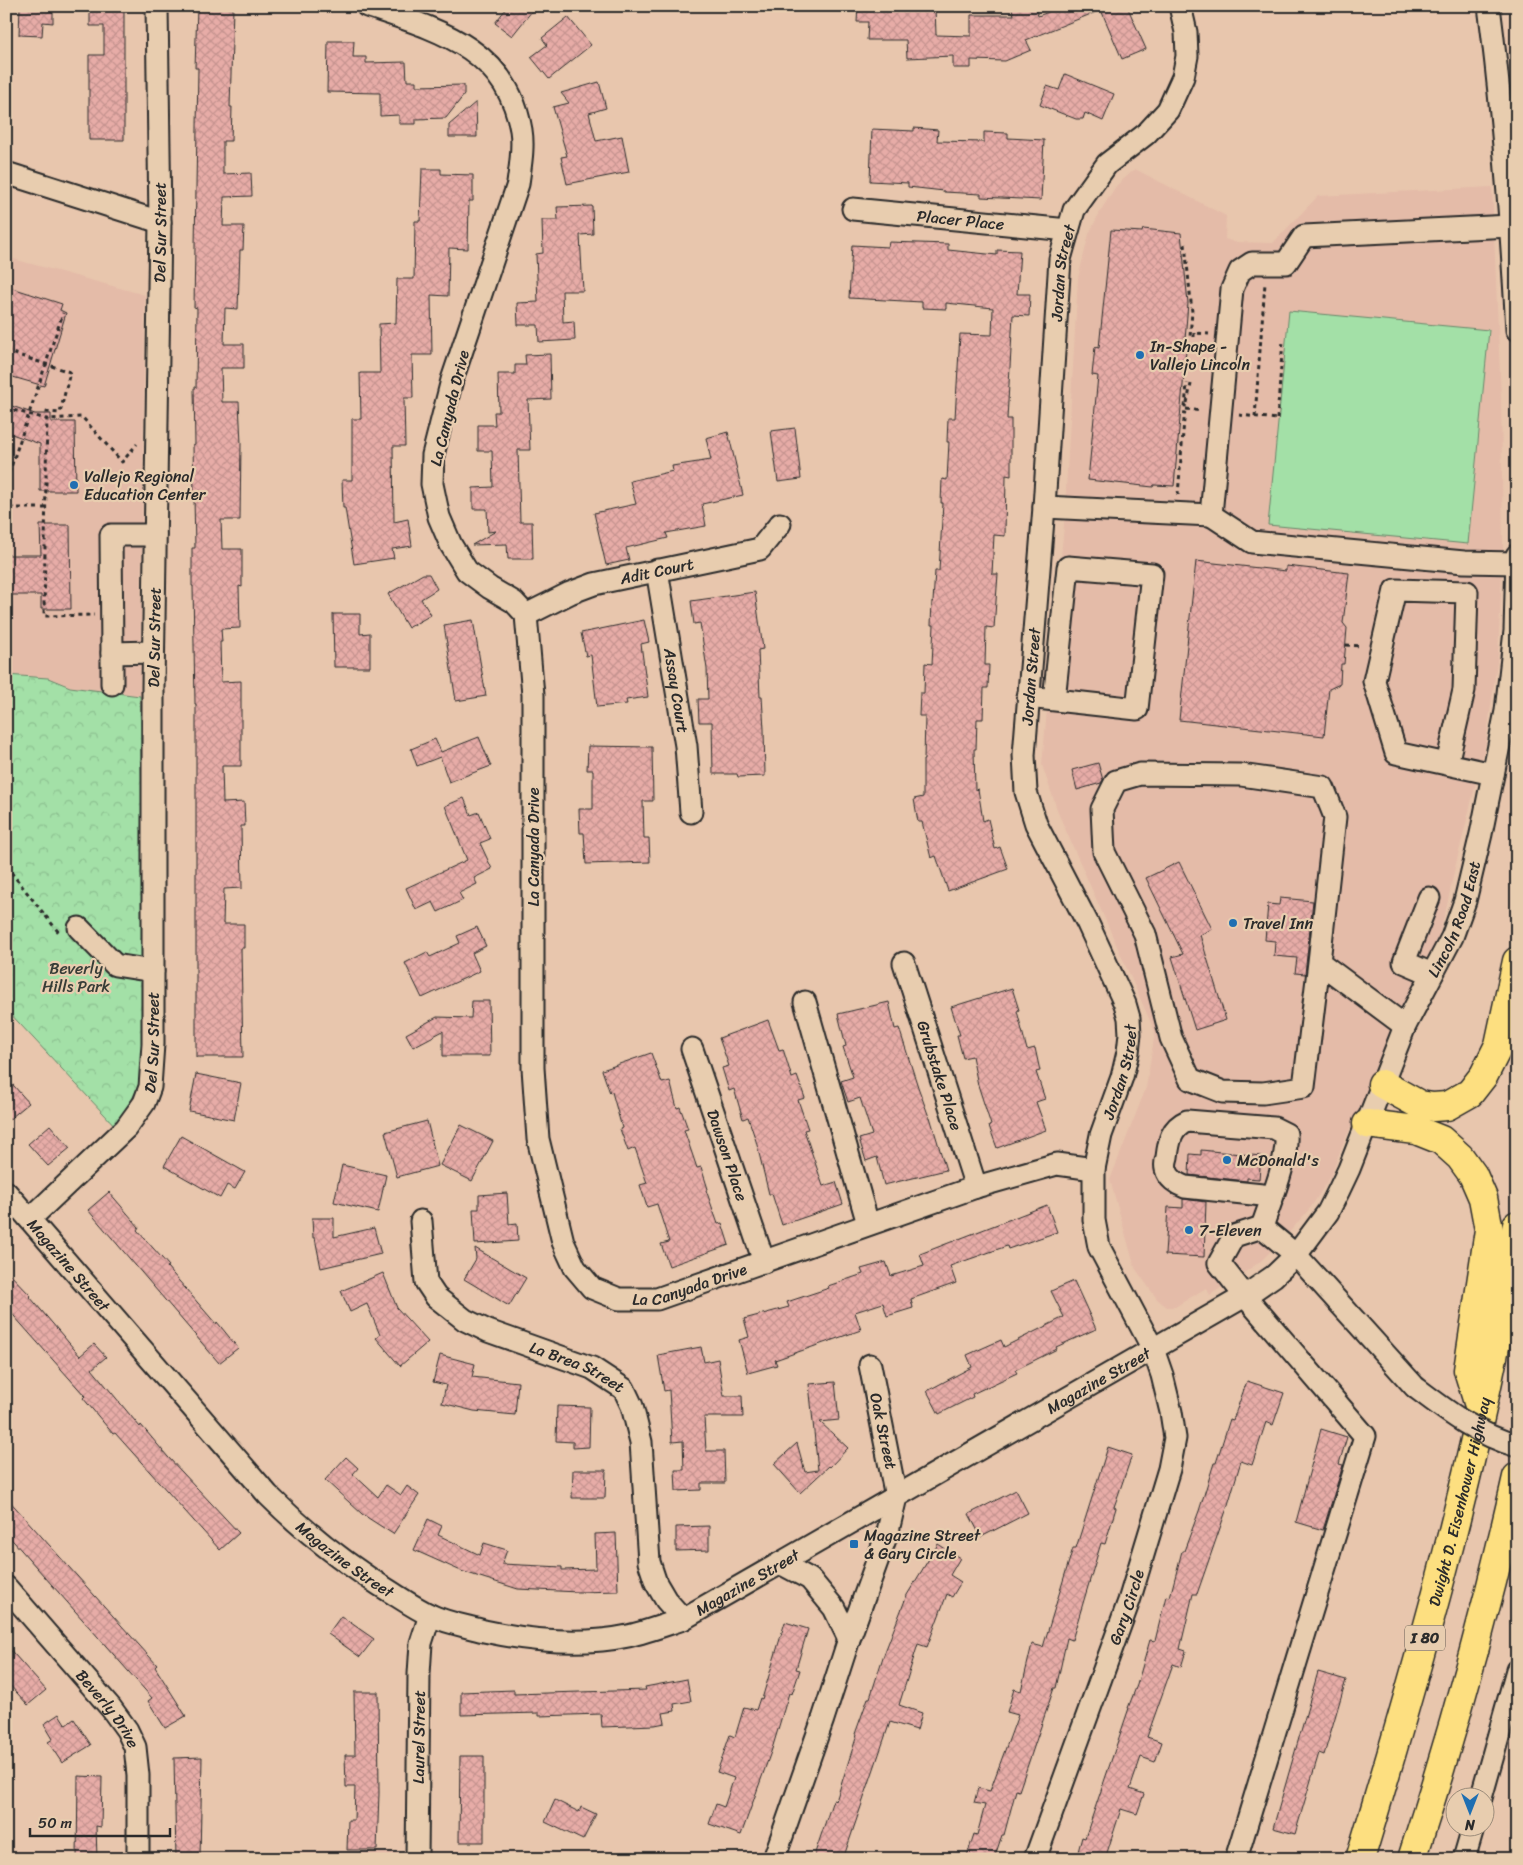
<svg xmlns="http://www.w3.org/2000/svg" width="1523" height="1865" font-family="Sriracha,sans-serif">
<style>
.built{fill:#e4bba8}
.grass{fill:#a3e0a7;stroke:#678669}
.forest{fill:url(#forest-crowns);stroke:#678669}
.building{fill:url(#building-cross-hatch);stroke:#2b2b2b}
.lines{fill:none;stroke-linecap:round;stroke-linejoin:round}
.minor-casing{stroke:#2b2b2b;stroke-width:25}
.highway-casing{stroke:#2b2b2b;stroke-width:31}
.path{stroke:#2b2b2b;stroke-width:3;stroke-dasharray:4 4;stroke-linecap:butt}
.minor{stroke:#e8cdaf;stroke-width:21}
.highway{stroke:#fddf80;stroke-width:28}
.minor-bridge-casing{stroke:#2b2b2b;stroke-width:25;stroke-linecap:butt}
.minor-bridge{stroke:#e8cdaf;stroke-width:21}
.poi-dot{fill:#1f6fb2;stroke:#e8cdaf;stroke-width:2}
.labels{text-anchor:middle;stroke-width:4.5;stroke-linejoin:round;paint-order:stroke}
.shield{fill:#e8cdaf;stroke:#645c53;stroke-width:1}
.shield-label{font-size:15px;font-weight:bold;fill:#2b2b2b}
.street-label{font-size:16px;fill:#2b2b2b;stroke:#e8cdaf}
.poi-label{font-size:16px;fill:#2b2b2b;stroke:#e8cdaf;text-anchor:start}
.park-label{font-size:16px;fill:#373d37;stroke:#e8cdaf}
</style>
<defs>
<pattern id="forest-crowns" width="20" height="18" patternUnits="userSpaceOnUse" patternTransform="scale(1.25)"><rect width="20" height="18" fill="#a3e0a7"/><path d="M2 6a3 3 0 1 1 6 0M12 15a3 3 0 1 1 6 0" fill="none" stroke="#8cc090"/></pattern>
<pattern id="building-cross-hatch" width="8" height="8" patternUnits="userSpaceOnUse" patternTransform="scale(1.25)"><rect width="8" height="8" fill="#e7aca7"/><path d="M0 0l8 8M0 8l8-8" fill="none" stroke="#c69490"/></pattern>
</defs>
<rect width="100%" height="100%" fill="#e8c6ad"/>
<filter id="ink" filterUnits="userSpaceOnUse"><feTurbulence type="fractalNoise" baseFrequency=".02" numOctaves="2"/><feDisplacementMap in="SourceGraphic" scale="10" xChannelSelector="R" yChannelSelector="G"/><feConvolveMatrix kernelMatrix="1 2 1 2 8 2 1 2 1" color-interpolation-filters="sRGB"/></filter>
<g filter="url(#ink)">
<path class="built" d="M1135,169L1226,216L1225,239L1234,242L1273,243L1318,196L1492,187L1501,398L1503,549L1498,655L1486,742L1454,872L1446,910L1434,950L1342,1146L1331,1176L1311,1207L1287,1235L1260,1262L1210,1295L1206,1288L1175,1307H1167L1157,1299L1135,1268L1110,1180L1146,1088L1155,1032L1059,815L1042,765L1064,525L1078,278L1089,234L1101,210L1116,186Z
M6,257L145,295L140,696L70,687L48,678L6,675Z
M286,1851L407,1852V1859H286Z"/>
<path class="grass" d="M1289,311L1489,330L1468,544L1268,525Z"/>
<path class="forest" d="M6,675L48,678L70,687L140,696L147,1070L117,1128L6,1009Z"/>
<path class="building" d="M20,6H53V23L43,22L42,36L19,35Z
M90,6H124V140H89V55H104V26H90Z
M508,6H536L512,36L495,23Z
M858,6H935L936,35L971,36V15H1014L1011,6H1035L1038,16L1064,6H1127L1146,49L1122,59L1101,10L1026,40L1031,50L1005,61L971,60V68H953V56L907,58L906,40H867L868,22H857Z
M197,7L233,8L230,107H232L231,141H223V174L251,173L252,196L224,197L223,226H244L243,250H240L238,309L225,308L224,344H244V368H221L222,402H239L241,444L240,520H221L222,549H242V587L239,586L240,628L221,629L222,642H220L221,682L241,681V766H222L223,803L244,802L245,826H241L242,888L224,889L223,924H244V948H241L243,1057H196V704H195L193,586H192V548H195L193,445L195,444L194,388H196L197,308L194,307L198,68H195Z
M568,17L591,45L549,79L531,57L547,45L542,38Z
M328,41H354L353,57H366V63L406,62L407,81H416V86L464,85V95L446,118L416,119V124H399V115L380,116V93L327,92Z
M1065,74L1114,94L1103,121L1085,113L1083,119H1076L1040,105L1047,86L1059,90Z
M599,82L606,108L589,113L596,141L622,136L629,172L567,184L561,157L567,156L553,107L569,103L561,93Z
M476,102L477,137H449V125Z
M914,128L938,130L937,141L984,142V132L1008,133V138L1044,140L1041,200L981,197V194L944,192V191L908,187V183L870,181L872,129L914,131Z
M422,169H441V174L473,175V201H469L468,249L449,248L448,296L431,295L432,355H412L413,398H404L405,446H393L394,522L408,519L412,546L392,549L394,558L354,564L345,508H343L342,480H352V419H361L360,373H380L379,324L396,323L397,279H414L415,221H420Z
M592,206L593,234L580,235L583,291H562L563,322L574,321L575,340L539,342L538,325H518L517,303L538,302L536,254L543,253L542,220H558L557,207Z
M1143,229L1181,233L1188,303L1185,340H1187L1174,486L1154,485L1153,487L1088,480L1098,376L1092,375L1095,347L1099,348L1111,230L1142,232Z
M889,242L948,244V250L997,255V250L1020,251L1017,294H1030L1029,316L1013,315L1007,419H1011V476L1006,475L1005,536L994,535L992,574H998L994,628L986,627L985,665H989L988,688H984L983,719H977L976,749H974L975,790L978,789L983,821L988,819L995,849L1000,847L1008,869L948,891L936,856L931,858L922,822H918L914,799L923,797V760H924L925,716H919L920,693H924L925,663L932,664L934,625H931L932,601L933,602L935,571H939L943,503H941L942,479L947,480L949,442H947L948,418H955L960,334L992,335L993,308L946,303V309L922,308V302L849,298L852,245L888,247Z
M6,286L62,304L60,310L66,313L44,386L6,375Z
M550,354L551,399L528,400L530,450H518L520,522H532L533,559H508L507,544L472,545L496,531L488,532L487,509H473V488L493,487L492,451H478V425H495L494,412H499L498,374H515V365H526L525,355Z
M6,404L35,414H51V422H75L76,491H40V444L6,432Z
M795,428L801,479L778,482L771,431Z
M728,432L743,495L702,504L706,526L666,533L668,538L626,548L629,560L606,565L594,513L636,504L630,481L673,471L672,466L711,460L706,438Z
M40,525H70L71,609H41V595H6V555H41Z
M1196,561L1286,571V566L1349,573L1343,623L1347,628L1344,664H1341L1340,684L1329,689L1324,736L1179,720Z
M423,574H429L437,589L421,599L431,615L408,628L388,594Z
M755,592L763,649L758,650L760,697H762L764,729L765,776L738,777L737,774H713L712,722H699L698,699H708L707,669L700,623L694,624L691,601Z
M333,614H360V634L370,633V667H334Z
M473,620L486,696L456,701L444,625Z
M644,620L649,642L641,644L648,697L626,700L627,704L597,707L591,655L586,656L581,633Z
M479,737L491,766L449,782L440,757L417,766L411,749L435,739L441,752Z
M588,746L652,747L653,801H643L644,838H649L650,862L586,864L584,833H580L579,809H593V770H587Z
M1098,763L1103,780L1101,783L1077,790L1072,770Z
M464,798L471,815L479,812L490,839L480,843L492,869L474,878L477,884L459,893L463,900L438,912L433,902L416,910L406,888L467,860L445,806Z
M1179,862L1212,929L1200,935L1226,1020L1195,1030L1172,957L1183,954L1146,878Z
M1280,898L1313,901L1305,974L1295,973L1297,958L1274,956L1275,941L1265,940L1268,904L1279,905Z
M477,927L486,946L472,953L480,971L422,998L405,963L427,952L430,957L460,943L457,936Z
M1012,988L1019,1010L1017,1011L1027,1050L1035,1048L1040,1071L1036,1072L1045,1099L1036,1102L1046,1130L997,1148L989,1126L991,1125L978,1085L972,1056L963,1058L957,1035H960L951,1007Z
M472,1001H489L490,1056H443V1031L413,1047L406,1034L437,1017L471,1018Z
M889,1002L895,1029L899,1028L918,1087L929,1117H930L946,1170L884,1185L877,1157L866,1161L859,1139L872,1135L860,1098L848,1102L841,1081L853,1077L843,1047L846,1046L838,1014Z
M768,1020L779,1050L783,1049L792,1078L797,1076L805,1098L798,1100L808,1129L804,1130L823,1186L836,1182L843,1204L782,1225L772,1194H769L756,1141L748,1117L743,1119L734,1089L729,1091L722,1068L729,1066L719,1038Z
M651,1053L662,1083L670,1081L677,1108L680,1107L688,1129L684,1130L697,1168L701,1167L708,1189L706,1190L718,1224L722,1223L729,1245L669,1266L661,1244L669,1242L657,1204L647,1207L640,1185L647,1183L635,1148L628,1151L620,1129L622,1128L612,1092L610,1093L602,1070Z
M196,1074L241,1083L234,1120L189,1111Z
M6,1077L29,1103L6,1122Z
M427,1121L438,1166L397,1177L385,1132Z
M50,1125L70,1148L48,1166L28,1144Z
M461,1125L493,1141L472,1181L440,1165Z
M181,1136L245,1172L235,1189L227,1185L220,1198L164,1166Z
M1201,1150L1261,1156L1259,1179L1247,1178V1181L1189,1175L1190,1154L1201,1155Z
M342,1165L386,1175L378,1212L334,1202Z
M109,1192L139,1227L137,1230L169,1266L167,1267L216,1324L217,1322L238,1348L219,1363L88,1210Z
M507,1193L509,1224L517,1223L518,1241L475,1244L473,1209H479V1195Z
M1183,1199L1206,1202L1204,1257L1165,1255L1168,1207L1183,1208Z
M1047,1205L1057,1232L1008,1249L1007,1246L950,1266L956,1283L911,1299L913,1308L887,1316L883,1303L855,1312L861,1330L775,1360L777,1365L748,1373L739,1340L749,1337L744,1319L789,1307L787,1302L829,1288L828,1286L863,1274L861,1269L886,1262L891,1276L924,1266L920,1254Z
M312,1218H334V1237L374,1228L381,1254L321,1268L315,1238H313Z
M475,1248L526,1278L509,1306L464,1279L476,1259Z
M6,1270L31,1296L30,1297L80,1356L94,1344L106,1357L92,1369L140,1427L141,1425L168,1457L239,1533L220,1550L115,1433L113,1434L83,1398L85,1396L6,1307Z
M383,1273L397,1308L428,1342L400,1366L376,1338L380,1335L367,1304L350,1312L341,1291Z
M1074,1281L1096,1329L1056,1347L1057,1349L1015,1370L1017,1373L972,1394L973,1397L939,1414L927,1391L972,1367L967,1355L1001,1340L1004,1347L1064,1317L1051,1291Z
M701,1347L704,1362L718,1359L724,1396H742L743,1417H704L706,1451H724L725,1483H701V1490L676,1491L675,1470H684L683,1441L672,1442L669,1390L664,1391L658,1355Z
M440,1355L475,1364L472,1377L518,1382L515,1415L474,1411L442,1403L446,1385L433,1382Z
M1247,1381L1284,1393L1273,1425L1266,1422L1252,1465L1241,1461L1227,1508L1197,1594H1193L1180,1649L1186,1651L1181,1667L1173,1664L1147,1737L1162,1742L1155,1762L1141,1757L1130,1789L1144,1794L1137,1814L1121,1809L1105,1859H1076L1082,1837L1085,1838L1129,1708H1128L1137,1685L1150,1640L1155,1641L1166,1596L1170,1597L1182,1551H1184L1199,1511L1214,1463H1216L1230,1419L1233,1420Z
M835,1382L839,1420L820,1422L848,1448L830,1467L829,1466L800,1493L774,1464L797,1443L805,1472L818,1470L809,1384Z
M557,1406L590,1407L589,1447L573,1448V1442L556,1441Z
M1321,1429L1347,1437L1339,1464L1343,1465L1323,1530L1296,1522Z
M1108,1447L1132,1455L1114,1507L1116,1508L1105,1544L1101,1543L1072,1640L1067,1638L1056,1688H1054L1019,1791L1016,1790L1004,1835H1002L994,1859H966L974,1834L977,1835L985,1805L974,1803L978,1788L990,1791L1018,1715L1007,1712L1014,1689L1021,1691L1032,1644L1043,1647L1073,1548H1076Z
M346,1457L358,1468L353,1474L378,1497L386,1485L401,1495L407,1486L419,1495L393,1534L362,1514L325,1480Z
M573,1470H606L605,1498H572Z
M1016,1490L1028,1513L981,1537L969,1514Z
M6,1497L157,1665L155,1667L186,1716L165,1728L148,1701L152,1698L6,1533Z
M428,1519L442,1526L438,1535L480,1555L484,1543L507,1550L502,1564L562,1567V1570L596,1569L595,1534L616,1533L618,1591L578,1592L518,1589L461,1571L414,1550Z
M709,1526V1550L676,1551V1527Z
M938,1544L960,1558L950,1575L961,1582L952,1597L947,1594L927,1647L918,1644L899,1705L922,1713L917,1730L890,1722L843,1859H813L833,1800L836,1801L857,1735L855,1734L868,1698H870L883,1657L907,1595Z
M341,1616L374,1639L360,1657L328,1634Z
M785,1622L808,1629L796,1669L800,1670L792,1694L789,1693L772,1749L741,1835L709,1824L716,1804L724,1807L734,1778L717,1772L730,1735L735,1737L744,1707L756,1710L760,1698L762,1699Z
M6,1645L46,1690L28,1705L6,1681Z
M1318,1672L1346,1680L1324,1755L1319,1753L1295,1834L1273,1828Z
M687,1679L691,1701L674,1704L675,1711L663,1713L665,1723L655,1725L602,1727L601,1714L539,1716V1713L461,1715V1692L514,1690V1694L646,1690L645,1687Z
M354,1692H378L379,1793L377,1850H347L348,1820H354L355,1787H346L345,1755H355Z
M59,1714L66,1725L74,1719L91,1745L62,1763L48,1742L53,1739L44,1724Z
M460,1756H484V1842H459Z
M202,1757L200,1859H176L174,1758Z
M78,1776L102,1777L101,1827L96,1826L97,1859H77Z
M555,1800L579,1812L581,1807L596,1814L583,1840L545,1822Z"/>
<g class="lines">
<defs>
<g id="minor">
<path id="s1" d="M367,6C435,29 507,47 521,130C524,148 520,167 518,184L452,380L433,455L432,484L439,517L451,545L467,571L490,588L514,602L526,615L533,695V1068L538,1139L563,1242L575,1268L592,1288L619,1299H657L976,1187L1057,1164L1094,1169"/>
<path d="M1489,6C1503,114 1511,222 1517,330"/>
<path d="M6,173L160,222"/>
<path id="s2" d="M853,209L1068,230"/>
<path d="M1044,507L1211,515L1232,289L1240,271L1252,263H1286L1304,236L1511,226"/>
<path d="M1211,515L1252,542L1464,562L1516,563"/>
<path id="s3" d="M657,570L686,746L691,812"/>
<path id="s4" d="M526,615L570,593L594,584L760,549L780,524"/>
<path d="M153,652L112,653L111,535H155"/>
<path d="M112,653V684"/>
<path d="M1028,697L1137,709L1152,574L1068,567L1054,700"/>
<path d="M1447,764L1464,690L1467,592L1395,590L1374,681L1396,753L1493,774"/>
<path d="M1429,898L1404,962L1432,974"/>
<path d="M79,928L115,965L153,971"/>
<path d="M1319,962L1335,817L1323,787L1241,775L1140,774L1116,781L1102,809L1104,852L1145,934L1171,1038L1190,1079L1223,1092L1263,1093L1304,1087L1319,962L1405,1026"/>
<path id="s5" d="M904,963L976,1187"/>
<path d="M805,1002L868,1224"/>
<path id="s6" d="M692,1049L764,1262"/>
<path id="s7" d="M6,1192L268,1495C306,1533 348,1566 394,1594C405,1601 417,1609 430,1615C447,1623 466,1626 484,1631C531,1641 581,1646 628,1636C646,1632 665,1625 683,1619L1245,1296L1274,1276L1296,1255L1415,1387"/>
<path id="s8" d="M1272,1196L1185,1187C1177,1184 1168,1178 1166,1169C1165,1165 1166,1160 1167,1157C1169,1141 1171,1128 1187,1121L1274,1128L1286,1134C1288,1161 1271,1200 1262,1227L1296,1255L1328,1212L1339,1190L1349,1169L1405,1026L1452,937L1465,901L1481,834L1506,711L1515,631L1517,555"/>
<path id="s9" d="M30,1219L126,1128L144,1103L150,1087L153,1044V687L160,222L157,6"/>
<path id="s10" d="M421,1221L426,1282L436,1297L465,1320L488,1331L592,1368L624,1389L632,1406L641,1442L649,1562L656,1583L666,1600L683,1619"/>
<path d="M780,1563L810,1579L834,1608L849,1639"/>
<path id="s11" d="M6,1587L111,1708L127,1730L135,1747L138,1775V1859"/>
<path d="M1481,1798L1517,1670"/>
<path id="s12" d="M417,1859L419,1674L421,1643L430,1615"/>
<path d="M774,1859L823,1719L849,1639L888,1531L896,1497L870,1365"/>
<path id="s13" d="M1035,1859L1129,1601L1169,1469L1175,1438L1171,1412L1162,1375L1153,1349L1099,1247L1094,1220V1169L1101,1135L1122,1077L1128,1052L1130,1034L1129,1018L1125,1004L1088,924L1036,824L1026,792L1024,755L1044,507L1060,259L1074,210L1107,164L1146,134L1168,110L1183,77L1187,56L1186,32L1180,6"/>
<path d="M1236,1859L1365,1436L1245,1296L1219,1263L1234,1236L1262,1227"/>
<path d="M1464,1859L1473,1828"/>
</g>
<g id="highway">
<path d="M1382,1084L1420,1105L1433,1107L1447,1106L1470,1093L1484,1075L1499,1045L1517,961"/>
<path d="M1367,1124L1416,1130L1441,1140L1460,1157L1473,1175L1483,1198L1489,1230L1468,1370L1480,1409"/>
<path id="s14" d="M1360,1859C1423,1651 1483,1441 1517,1225"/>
<path d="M1412,1859C1453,1733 1488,1606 1517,1477"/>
</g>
</defs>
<use href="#minor" class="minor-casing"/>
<use href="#highway" class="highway-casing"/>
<path class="path" d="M1185,244L1192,312L1190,337
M1194,337V333L1209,334
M6,351L70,372L60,413L47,412L44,616L94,615
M1187,403L1191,384
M6,408L46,419L82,417L122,462L137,444
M1186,409L1201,411
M1239,415L1278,419
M1255,417L1265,283
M1277,419L1283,340
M1178,495L1187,383
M46,508H9V473L63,313
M1346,645L1362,646
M6,866L60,934"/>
<use href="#minor" class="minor"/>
<use href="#highway" class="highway"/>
<defs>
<path id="minor-bridge" d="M1415,1387C1448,1412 1476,1434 1517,1446"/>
</defs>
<use href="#minor-bridge" class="minor-bridge-casing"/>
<use href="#minor-bridge" class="minor-bridge"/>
</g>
</g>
<g class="poi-dot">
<circle cx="1140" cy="355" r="5"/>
<circle cx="74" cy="485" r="5"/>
<circle cx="1233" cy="923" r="5"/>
<circle cx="1227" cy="1160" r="5"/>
<circle cx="1189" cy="1230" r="5"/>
<rect x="849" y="1539" width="10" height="10" rx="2.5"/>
</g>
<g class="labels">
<rect class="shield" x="1405" y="1625.5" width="40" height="25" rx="4"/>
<g class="shield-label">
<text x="1425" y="1643">I 80</text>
</g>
<g class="street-label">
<text dy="6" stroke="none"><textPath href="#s2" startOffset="108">Placer Place</textPath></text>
<text dy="6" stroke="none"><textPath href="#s9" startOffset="1035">Del Sur Street</textPath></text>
<text dy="6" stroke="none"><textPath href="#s13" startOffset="1656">Jordan Street</textPath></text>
<text transform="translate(449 408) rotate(-76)" y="6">La Canyada Drive</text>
<text dy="6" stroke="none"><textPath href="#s4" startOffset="139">Adit Court</textPath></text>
<text dy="6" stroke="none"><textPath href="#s9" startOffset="630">Del Sur Street</textPath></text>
<text dy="6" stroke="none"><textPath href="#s13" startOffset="1251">Jordan Street</textPath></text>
<text dy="6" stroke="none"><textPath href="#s3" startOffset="122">Assay Court</textPath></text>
<text transform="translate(533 847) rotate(-90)" y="6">La Canyada Drive</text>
<text dy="6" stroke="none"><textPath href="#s8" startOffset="785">Lincoln Road East</textPath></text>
<text dy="6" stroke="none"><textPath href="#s9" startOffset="225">Del Sur Street</textPath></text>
<text dy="6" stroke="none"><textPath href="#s13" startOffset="831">Jordan Street</textPath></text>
<text dy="6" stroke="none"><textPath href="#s5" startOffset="118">Grubstake Place</textPath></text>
<text dy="6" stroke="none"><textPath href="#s6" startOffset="112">Dawson Place</textPath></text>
<text dy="6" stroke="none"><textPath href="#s7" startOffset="96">Magazine Street</textPath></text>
<text dy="6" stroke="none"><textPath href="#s1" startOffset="1534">La Canyada Drive</textPath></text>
<text dy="6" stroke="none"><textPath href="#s10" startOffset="238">La Brea Street</textPath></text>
<text dy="6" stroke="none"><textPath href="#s7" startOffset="1341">Magazine Street</textPath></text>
<text transform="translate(884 1431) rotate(78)" y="6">Oak Street</text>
<text dy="6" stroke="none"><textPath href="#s14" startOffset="371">Dwight D. Eisenhower Highway</textPath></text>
<text dy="6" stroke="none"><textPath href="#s7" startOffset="501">Magazine Street</textPath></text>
<text dy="6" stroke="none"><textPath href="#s7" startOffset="936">Magazine Street</textPath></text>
<text dy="6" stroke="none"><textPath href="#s13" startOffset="268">Gary Circle</textPath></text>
<text dy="6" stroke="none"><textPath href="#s11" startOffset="159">Beverly Drive</textPath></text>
<text dy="6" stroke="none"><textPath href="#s12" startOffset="122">Laurel Street</textPath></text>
</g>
<g class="poi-label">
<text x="1150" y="352">In-Shape -<tspan x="1150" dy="18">Vallejo Lincoln</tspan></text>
<text x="84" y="482">Vallejo Regional<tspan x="84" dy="18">Education Center</tspan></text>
<text x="1243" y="929">Travel Inn</text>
<text x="1237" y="1166">McDonald's</text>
<text x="1199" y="1236">7-Eleven</text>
<text x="864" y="1541">Magazine Street<tspan x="864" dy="18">&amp; Gary Circle</tspan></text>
</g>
<g class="park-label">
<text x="76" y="974">Beverly<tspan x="76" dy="18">Hills Park</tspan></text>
</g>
</g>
<rect width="1523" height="1865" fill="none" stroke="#e8cdaf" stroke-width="25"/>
<rect x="12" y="12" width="1498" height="1840" fill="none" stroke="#2b2b2b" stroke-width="2" filter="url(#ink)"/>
<g transform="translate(1470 1812) rotate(180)"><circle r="24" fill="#e8cdaf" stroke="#9c8c7a"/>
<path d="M0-4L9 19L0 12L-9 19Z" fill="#1f6fb2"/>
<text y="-8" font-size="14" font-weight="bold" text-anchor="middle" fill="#2b2b2b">N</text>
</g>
<path d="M30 1828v8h140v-8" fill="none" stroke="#2b2b2b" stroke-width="2.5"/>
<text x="38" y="1828" font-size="15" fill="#2b2b2b" stroke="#e8cdaf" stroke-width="4" paint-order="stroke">50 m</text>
</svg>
